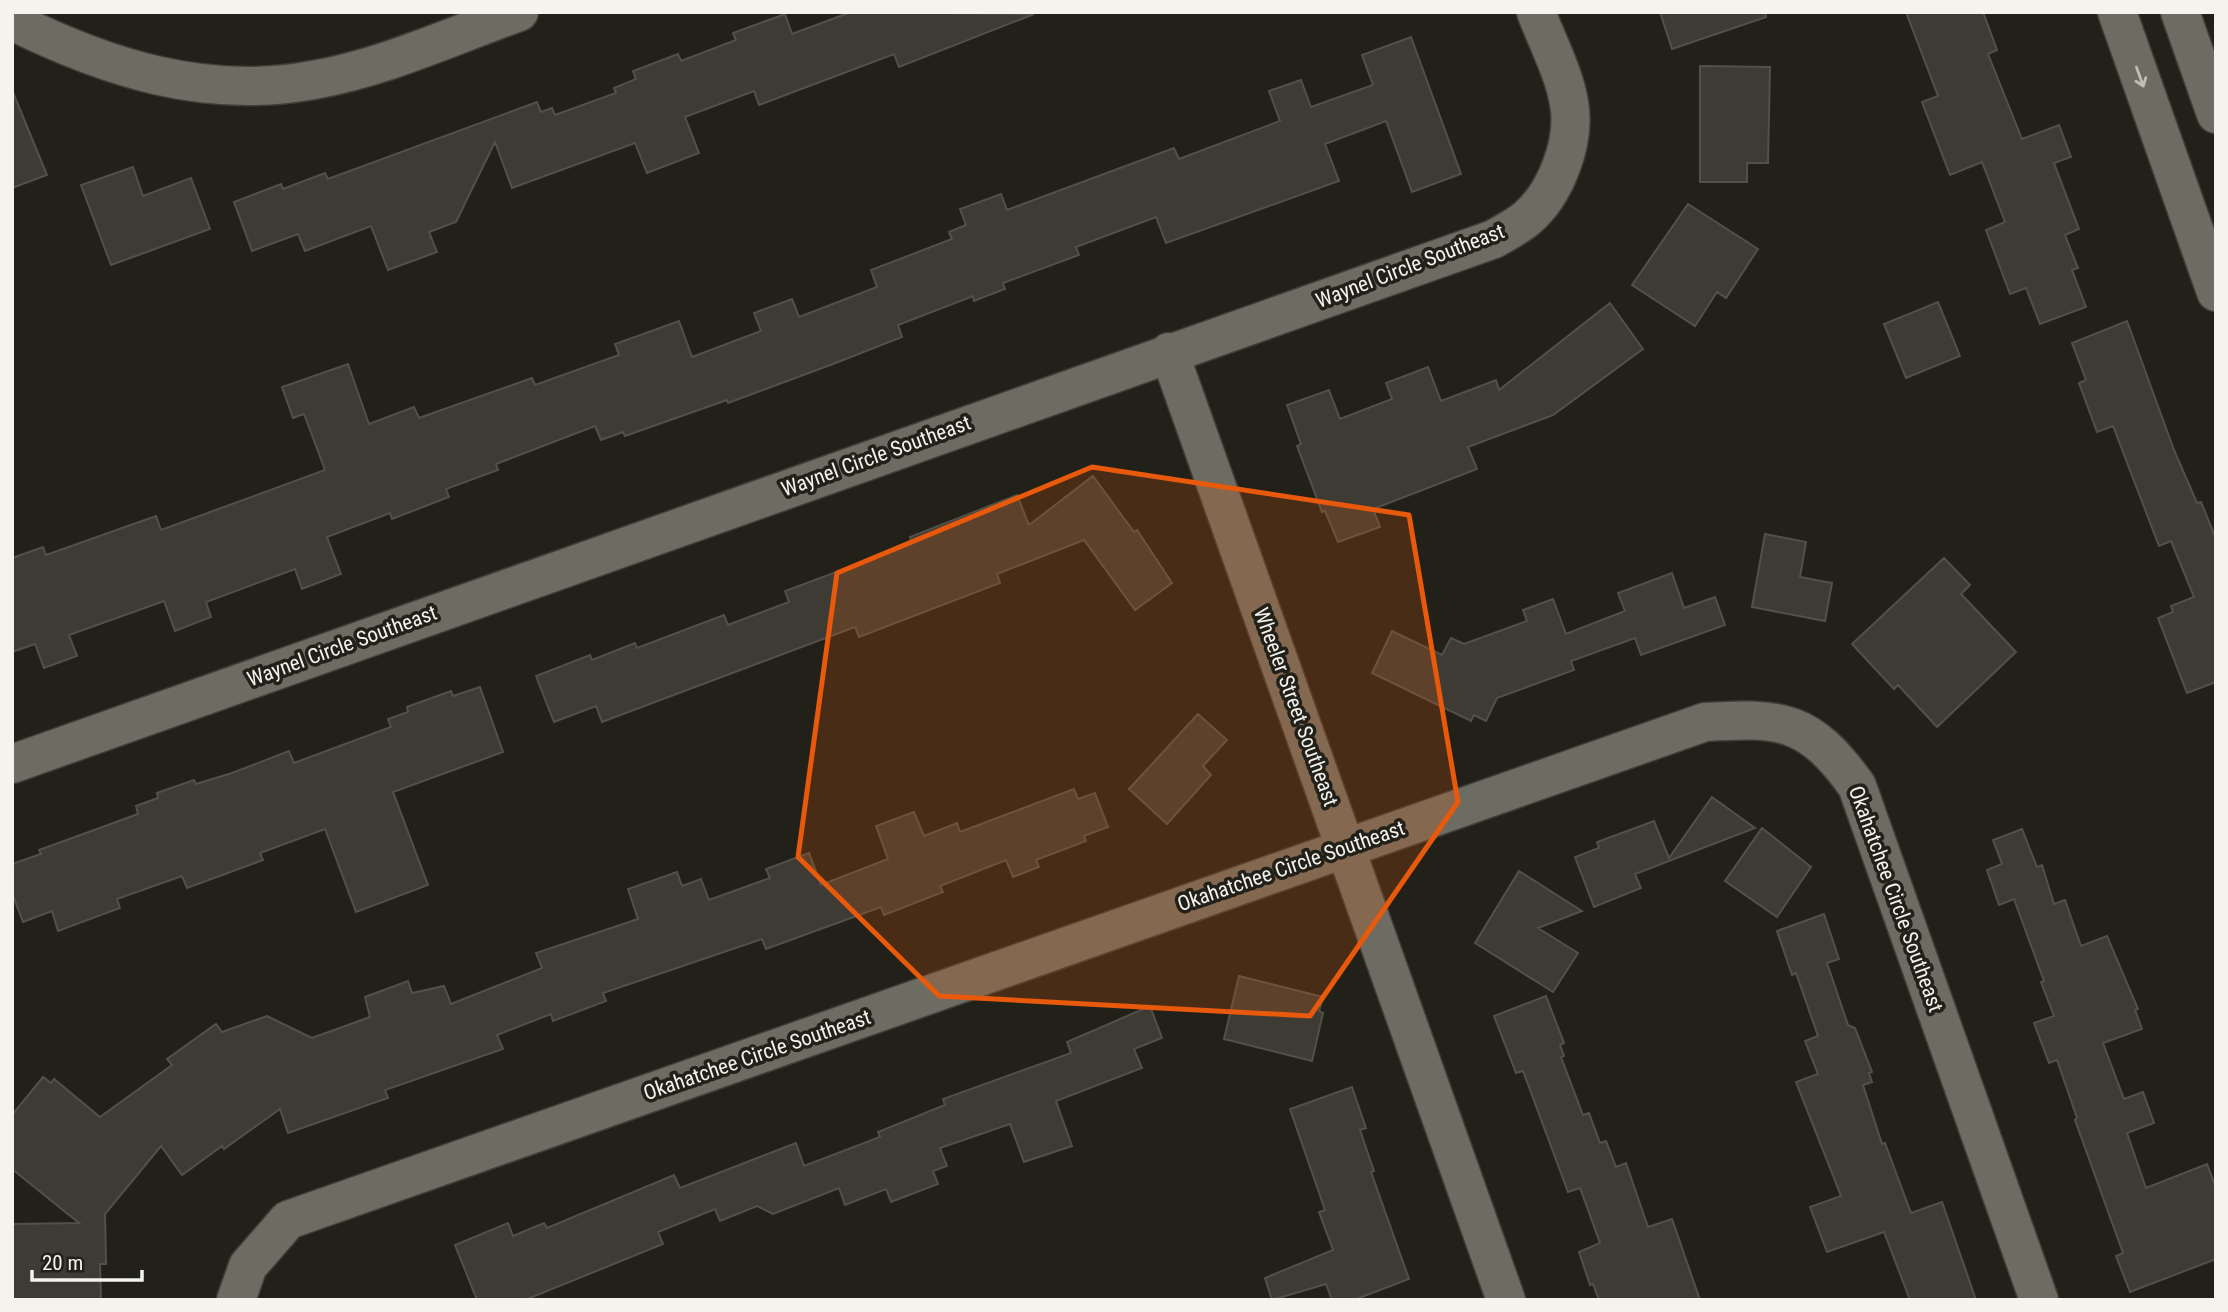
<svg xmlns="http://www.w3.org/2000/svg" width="2228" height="1312" font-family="'Roboto Condensed',sans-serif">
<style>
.building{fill:#3d3b33;stroke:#525048;stroke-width:2}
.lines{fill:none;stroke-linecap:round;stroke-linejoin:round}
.minor-casing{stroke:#3f3d38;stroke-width:41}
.minor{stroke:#6d6c62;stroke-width:38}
.oneway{stroke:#bebdb6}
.marked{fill:#e8590c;fill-opacity:0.2;stroke:#e8590c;stroke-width:5;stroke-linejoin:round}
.labels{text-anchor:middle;stroke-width:7;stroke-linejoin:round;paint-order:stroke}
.street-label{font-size:21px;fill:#f4f3ee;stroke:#222119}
</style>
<rect width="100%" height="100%" fill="#222119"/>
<path class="building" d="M851,12L1034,14L899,67L894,54L759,105L754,91L685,117L699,153L647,173L635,143L512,188L495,142L456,222L429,232L437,252L388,270L371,226L305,251L298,234L252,251L234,202L281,184L283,189L325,173L328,179L537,102L541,112L552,108L555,115L616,93L614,88L636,79L633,71L678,54L681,61L736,40L733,33L785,14L792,34Z
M1660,12H1765L1766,17L1672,49Z
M1906,12H1983L1997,50L1988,54L2022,139L2059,125L2071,157L2054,163L2079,229L2065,235L2078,268L2072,270L2086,307L2040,324L2026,288L2010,294L1986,230L2005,222L1982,162L1950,175L1922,102L1938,96Z
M1411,37L1461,174L1412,192L1386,121L1325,144L1339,181L1166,243L1156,217L1076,247L1079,255L1003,283L1005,289L974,301L973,296L898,325L902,337L833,364L728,403L727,400L625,436L623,432L601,440L595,426L496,464L498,470L446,489L449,497L392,519L390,513L327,537L341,574L302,589L295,569L206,602L211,617L175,631L164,601L69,635L77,656L44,668L35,644L12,652V558L43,547L46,555L156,516L161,530L325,470L304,414L293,418L282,387L348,364L369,424L414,407L419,418L532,378L535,385L619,355L615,344L679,321L692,357L761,331L754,313L792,299L799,317L877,287L871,270L952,239L949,232L966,225L960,209L1001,194L1007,210L1174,148L1179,159L1280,121L1269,91L1301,80L1311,107L1373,85L1362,55Z
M1700,66L1770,67L1768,163H1747V182H1700Z
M12,90L47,175L12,188Z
M133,167L143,196L191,178L210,229L111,265L81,185Z
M1688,204L1758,249L1726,298L1717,292L1695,326L1632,285Z
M1938,302L1960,356L1906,378L1884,324Z
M1610,303L1643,349L1553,415L1468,447L1477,469L1373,509L1380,527L1338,542L1325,511L1322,512L1297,446L1301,444L1287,405L1329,390L1340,419L1392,399L1386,383L1428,367L1441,401L1496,380L1499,390Z
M2127,321L2174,450L2197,503L2201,502L2216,539V682L2187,693L2158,618L2173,612L2171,606L2194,597L2171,541L2159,546L2113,426L2097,432L2079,383L2086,380L2072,343Z
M1093,476L1134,532L1137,530L1172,583L1135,610L1084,540L997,574L1000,583L859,637L855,627L602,722L596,706L554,722L536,676L590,655L592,660L635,643L637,648L724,615L728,625L789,602L785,591L912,544L910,537L1017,495L1029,525Z
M1765,534L1806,542L1800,577L1832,583L1825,621L1752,607Z
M1944,558L1970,585L1961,594L2016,652L1937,727L1898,685L1894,689L1852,644Z
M1672,573L1684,608L1715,597L1725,625L1641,655L1635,638L1571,661L1574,670L1497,698L1486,721L1474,715L1471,721L1372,673L1392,631L1442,655L1451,638L1464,644L1527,621L1523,610L1553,599L1566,634L1625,611L1618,593Z
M480,687L503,752L393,792L428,885L356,912L325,829L260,853L263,860L187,888L182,876L117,899L120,908L58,931L52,911L23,922L12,893V864L41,854L39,850L138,814L136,806L158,798L157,793L194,780L196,784L232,773L289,751L294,763L391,727L388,719L408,712L407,707L451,691L453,696Z
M1198,714L1227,740L1203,766L1211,775L1167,824L1129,789Z
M1074,789L1078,799L1095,793L1108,827L1084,836L1086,841L1036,860L1039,867L1013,877L1006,860L940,886L943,892L884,915L881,907L766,949L762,939L603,993L606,1001L553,1021L551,1014L497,1035L503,1049L385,1090L388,1098L288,1133L280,1109L224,1149L222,1146L182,1175L161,1146L105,1214L106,1264H100L101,1300H12V1224L79,1223L12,1169V1115L43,1077L51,1083L54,1079L100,1117L172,1065L167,1059L216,1024L222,1032L267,1016L312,1038L370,1017L365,997L408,981L412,993L444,986L451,1004L542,968L536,953L638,919L628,889L677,872L682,886L701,879L709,900L770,878L766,869L809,853L821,885L888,859L876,826L914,812L924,836L957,823L960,832Z
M1712,797L1755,828L1635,874L1641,888L1594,907L1575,857L1599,848L1597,842L1654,821L1669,858Z
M1762,828L1811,867L1777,917L1725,881Z
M2022,829L2037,867L2042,865L2054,904L2065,900L2081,946L2107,936L2138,1009L2135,1010L2142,1029L2103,1043L2124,1099L2143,1092L2154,1123L2127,1133L2146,1188L2207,1164L2216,1188V1259L2130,1292L2116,1256L2123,1253L2075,1120L2077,1118L2057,1060L2049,1063L2034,1023L2054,1016L2041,982L2044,981L2014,899L1999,905L1987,870L2002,864L1993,840Z
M1519,871L1582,911L1538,928L1578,953L1553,992L1475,943Z
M1824,914L1839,959L1827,963L1848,1025L1855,1028L1872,1072L1869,1073L1872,1082L1863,1085L1882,1144L1885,1143L1911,1213L1942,1202L1976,1300H1910L1884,1232L1827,1252L1810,1207L1841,1196L1796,1082L1818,1074L1805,1041L1818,1036L1796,973L1792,975L1777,931Z
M1239,976L1323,997L1319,1011L1323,1013L1312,1061L1224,1039Z
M1546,996L1564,1043L1560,1045L1564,1056L1561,1057L1583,1115L1589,1113L1600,1143L1606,1141L1616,1167L1626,1163L1648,1227L1672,1219L1700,1300H1599L1593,1284L1590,1285L1579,1252L1600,1243L1580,1188L1568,1192L1523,1071L1516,1073L1494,1016Z
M1150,1006L1162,1038L1134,1049L1142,1068L1056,1101L1072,1146L1024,1162L1010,1124L940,1148L947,1166L933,1171L938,1184L891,1202L886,1189L845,1205L839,1188L773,1214L757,1206L720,1221L715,1209L658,1232L663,1244L525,1300H477L455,1245L508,1223L513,1236L544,1223L547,1228L674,1175L680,1188L796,1143L804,1166L880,1137L878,1132L945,1105L943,1099L1071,1053L1067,1042Z
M1352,1087L1366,1128L1360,1130L1374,1171L1371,1172L1409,1279L1354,1300H1332L1326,1284L1272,1300L1265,1278L1333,1250L1319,1212L1325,1210L1290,1109Z"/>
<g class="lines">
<defs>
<path id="minor" d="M2117,12L2216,292
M2180,12L2216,114
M12,21C107,68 206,100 313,80C383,68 452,36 519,12
M1169,352L1506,1300
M12,764L1494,239C1504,233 1516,227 1526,219C1556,194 1576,141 1569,103C1564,73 1547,41 1536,12
M236,1300L248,1266L288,1220L1705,722C1782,717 1810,720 1857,786L2039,1300"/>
</defs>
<use href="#minor" class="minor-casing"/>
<use href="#minor" class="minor"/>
</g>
<defs><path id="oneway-shaft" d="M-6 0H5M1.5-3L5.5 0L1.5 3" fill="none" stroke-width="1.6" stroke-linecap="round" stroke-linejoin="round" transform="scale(1.75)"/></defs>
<use class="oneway" href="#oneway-shaft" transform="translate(2140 77) rotate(70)"/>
<path class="marked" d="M1092,467L1409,515L1458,802L1310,1016L939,996L798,857L837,573Z"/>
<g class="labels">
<g class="street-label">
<text transform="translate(1410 266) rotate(-21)" y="7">Waynel Circle Southeast</text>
<text transform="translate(876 456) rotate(-20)" y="7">Waynel Circle Southeast</text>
<text transform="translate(342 646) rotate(-20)" y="7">Waynel Circle Southeast</text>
<text transform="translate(1296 707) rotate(70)" y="7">Wheeler Street Southeast</text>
<text transform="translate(1291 866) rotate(-19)" y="7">Okahatchee Circle Southeast</text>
<text transform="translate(1896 899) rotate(70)" y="7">Okahatchee Circle Southeast</text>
<text transform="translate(757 1055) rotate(-19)" y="7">Okahatchee Circle Southeast</text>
</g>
</g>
<rect width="2228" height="1312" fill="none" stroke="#f4f3ee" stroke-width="28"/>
<path d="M32 1270v10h110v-10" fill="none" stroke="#f4f3ee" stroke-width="3.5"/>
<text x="42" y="1270" font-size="21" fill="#f4f3ee" stroke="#222119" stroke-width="5" paint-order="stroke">20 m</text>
</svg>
